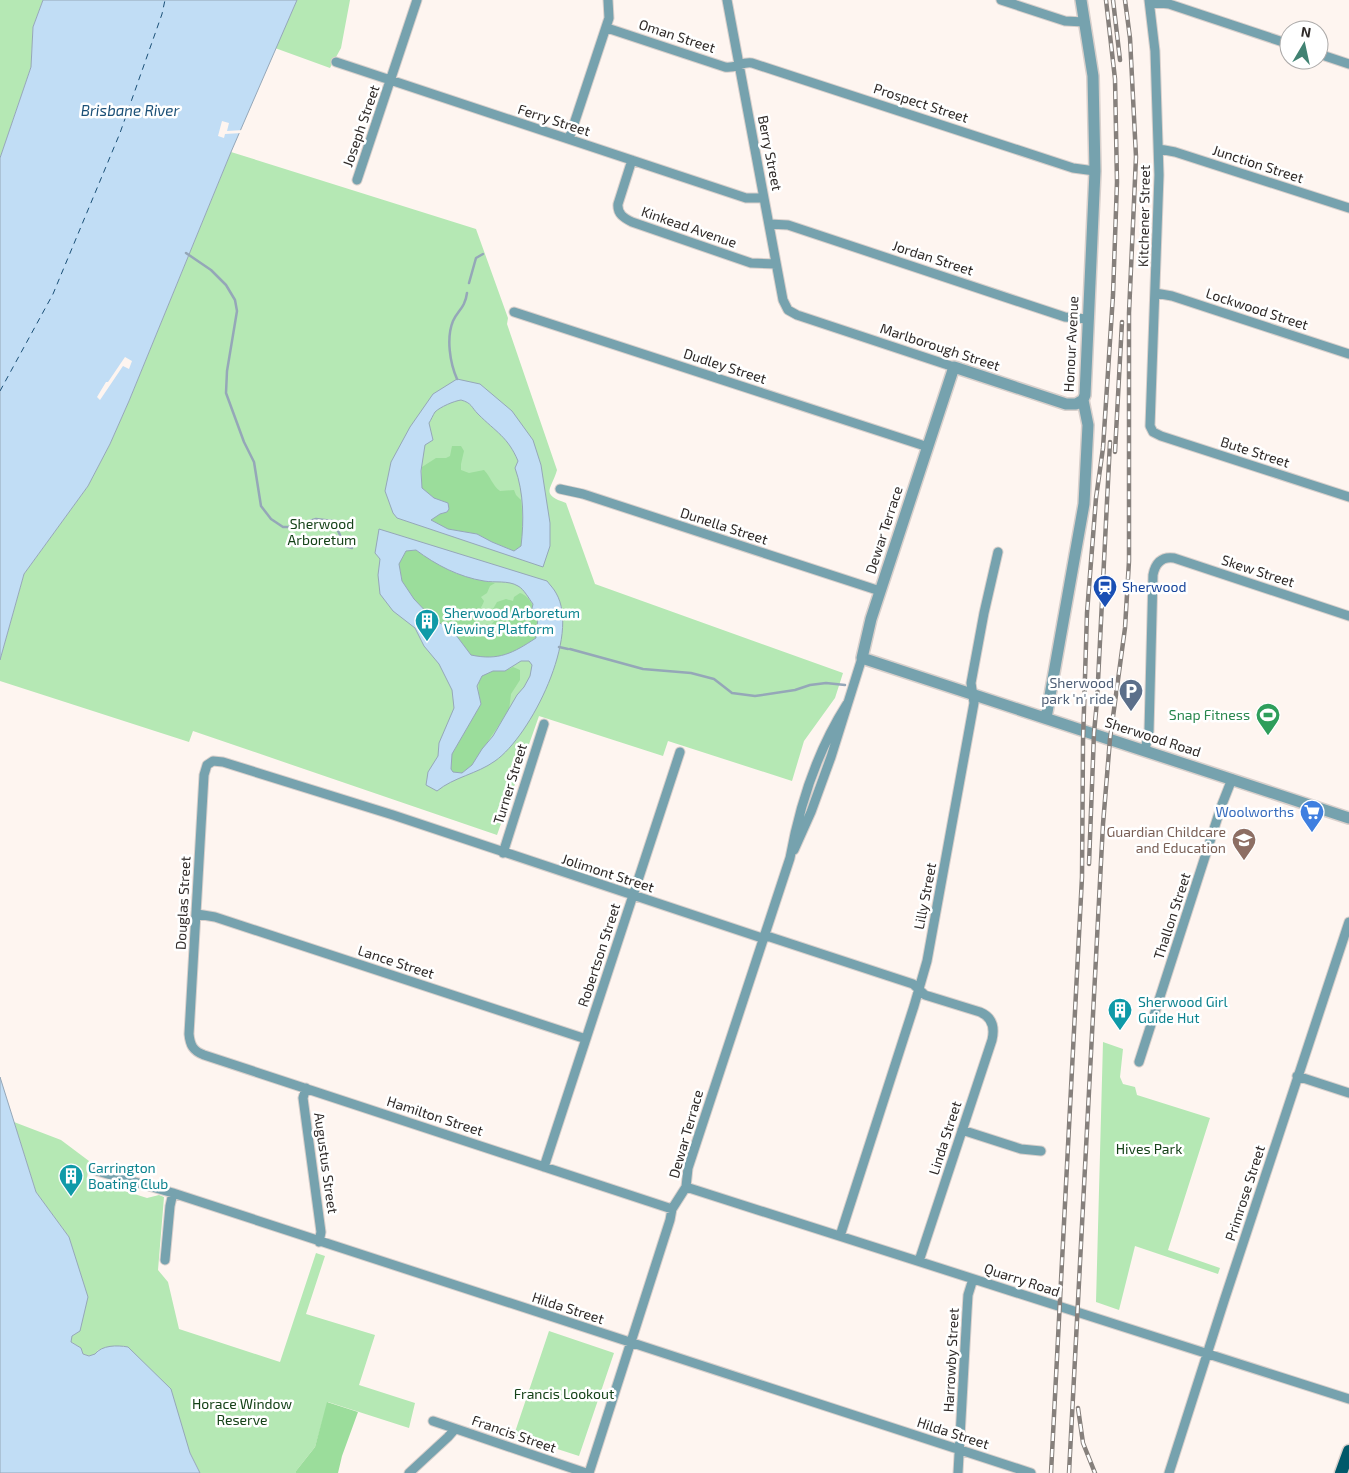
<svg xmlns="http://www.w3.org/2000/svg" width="1349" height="1473" font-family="'Exo 2',sans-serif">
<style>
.green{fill:#b5e8b4}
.forest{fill:#9bdd9b}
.water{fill:#c1ddf5;stroke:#95a7b8;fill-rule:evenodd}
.pier{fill:#fef5f0}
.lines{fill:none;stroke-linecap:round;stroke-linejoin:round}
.stream{stroke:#95a7b8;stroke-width:2.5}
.ferry{stroke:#1b5077;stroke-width:1;stroke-dasharray:6 5;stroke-linecap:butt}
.minor-casing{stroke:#d9d0cc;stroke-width:11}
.tertiary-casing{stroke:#d9d0cc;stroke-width:14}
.primary-casing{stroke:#d9d0cc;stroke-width:15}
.minor{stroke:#76a2ae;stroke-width:9}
.tertiary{stroke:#76a2ae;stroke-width:11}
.primary{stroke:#00596a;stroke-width:12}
.rail-casing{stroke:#86807c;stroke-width:4.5}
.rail{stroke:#fff;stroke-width:2.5;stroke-dasharray:8;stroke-linecap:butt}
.labels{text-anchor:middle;stroke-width:5;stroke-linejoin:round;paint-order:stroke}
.street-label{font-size:14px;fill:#2f2a28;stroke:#fff}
.park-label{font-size:14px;fill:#154218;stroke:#fff}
.transit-label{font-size:14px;fill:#164399;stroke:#fff;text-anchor:start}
.culture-label{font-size:14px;fill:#0d838f;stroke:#fff;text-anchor:start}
.service-label{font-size:14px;fill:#4e5e75;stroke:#fff;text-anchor:end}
.leisure-label{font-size:14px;fill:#27864d;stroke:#fff;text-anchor:end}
.shop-label{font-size:14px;fill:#366cbe;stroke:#fff;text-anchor:end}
.education-label{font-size:14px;fill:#785e54;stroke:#fff;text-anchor:end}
.water-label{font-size:15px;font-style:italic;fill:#1b5077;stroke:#fff}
</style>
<rect width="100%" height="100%" fill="#fef5f0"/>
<path class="green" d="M0,0H43L33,27L31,67L0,158Z
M297,0H350L341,48L330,68L275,48Z
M231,152L476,229L508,318L507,324L557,470C552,489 539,494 566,503L595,584L843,673L835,698L804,741L792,781L668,741L663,756L539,716L497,835L193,731L189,742L0,681V660L24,574L88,486L110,444L129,401Z
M1103,1042L1123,1049L1120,1077L1123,1084L1135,1087L1137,1095L1210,1118L1168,1250L1220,1268L1218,1274L1135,1246L1119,1310L1096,1302Z
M14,1122L61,1140L89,1161L87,1179L147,1198L159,1195L164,1197L158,1270L168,1282L179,1329L280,1362L316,1253L325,1256L306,1314L375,1335L359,1385L415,1403L409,1428L328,1402L315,1447L296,1471V1473H200L190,1453L125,1346L98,1350L95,1355L89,1356L83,1354L81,1348L71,1342L69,1237L36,1192Z
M549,1331L614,1353L579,1456L514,1435Z"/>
<path class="forest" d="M452,446H461L464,451L461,464V470L469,473L484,470C491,477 492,485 500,491L514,490L516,495L521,500C523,516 523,530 521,546L514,551L492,542L477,534L448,529L431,520L440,514L447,512L448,503L434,498L422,488V467L436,458H446L450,456Z
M416,550C437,565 469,579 495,583L490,586L487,593L481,597L484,601C481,610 475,613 479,624L491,625L495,620L493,609L497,602L506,599L513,601L514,597L520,593C532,597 535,611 539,622L535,630L536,638C512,654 500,661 471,655L453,631L433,619L414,599L402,581L399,564L406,551Z
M513,667L520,670V680L511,694L509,710L472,765L462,773L453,772L451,769L452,754L481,704C478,691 474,674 493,671C502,669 502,673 513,667Z
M327,1402L358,1412L342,1456L338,1473H296V1471L315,1447Z"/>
<path class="water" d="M43,0H297L231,152L129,401L110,444L88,486L24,574L0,660V158L31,67L33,27Z
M457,379L480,384L512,411L533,440L541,465L550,523V546L543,567L397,518L393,513L385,491L391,462L410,427L433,394ZM461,400C472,403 471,407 478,414C496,432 508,437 518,461L515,468C524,493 524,521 521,546L514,551L492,542L477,534L448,529L431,520L440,514L447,512L449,509L448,503L434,498L422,488L421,471L425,445L433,440L429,423C431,420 433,415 435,412C440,407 454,401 461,400Z
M379,529L547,581C550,585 554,589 556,593C581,635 531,736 495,761C477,774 454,777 437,791L426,785L428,772L438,756L439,743L454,708L452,690L439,664L424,646L415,628L393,611L380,594L378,575L380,559L375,553ZM416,550C436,565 459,577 484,581C495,583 508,580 518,586C524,589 529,599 533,604L531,613L537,616C539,624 535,630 536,638C513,653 499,661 471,655L453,631L433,619L414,599L402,581L399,564L406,551ZM521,661H529L532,665L530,676L524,687L517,695L493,736L482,749L472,765L462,773L453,772L451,769L452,754L481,704L477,686L482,676L493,671H505Z
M0,1077L36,1192L69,1237L88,1297L80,1331L72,1336L71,1342L81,1348L83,1354L89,1356L95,1354C102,1345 117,1345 128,1347L171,1389L190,1453L200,1473H0Z"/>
<path class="pier" d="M222,121L229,123L227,131L243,130L242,133L225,134L224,138L218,136Z
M125,357L132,361L129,369L123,366L100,400L97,397L106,382H108Z"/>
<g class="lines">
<path class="stream" d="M186,253L211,270L226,285L235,300L237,311L227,371L226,393L244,442L254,462L261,506L271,519L283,527H290L316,519L350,523
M469,283L476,258L483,254
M457,379C450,363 446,338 453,321C458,310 465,308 467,293
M334,522L345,546L352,548
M559,647L568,649
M570,649L643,669L691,673L714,679L732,693L755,696L795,690L810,685L826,683L845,685"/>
<path class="ferry" d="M0,391L53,294L120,133L162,14L165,0"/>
<defs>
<path id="minor" d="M727,0L783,300L788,310L797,315L954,367
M1001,0L1065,21L1084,22
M1149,0L1155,51L1159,175L1150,426L1153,432L1161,436L1349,497
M1150,2L1169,4L1289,44
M607,28L725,67C735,69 743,61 752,63L1073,168L1095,171
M1319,54L1349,64
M336,62L746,198H764
M569,139L609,18L608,0
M1159,149L1175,152L1349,208
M632,160L618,204C617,214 624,218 632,222L751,263L776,264
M357,180L417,0
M769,224L788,225L1065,317L1087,319
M1155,293L1172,296L1349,354
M514,312L928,447
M560,489L583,494L880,591
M1145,750L1149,731L1153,575C1155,564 1161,556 1174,558L1349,616
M794,850L811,812L831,757L862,658
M503,853L544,724
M197,914L215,917L586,1039
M1139,1062L1221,807L1232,779
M1297,1076L1349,1093
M306,1088L303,1098L321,1232L319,1242
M962,1130L1021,1149L1041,1151
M544,1167L680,752
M97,1171L173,1193L1031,1473
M686,1187L1349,1399
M672,1209L204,1055C193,1051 190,1045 189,1034L204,775L207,765L213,761L223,762L393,815L759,937H770L913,984L925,995L980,1012C992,1017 995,1027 992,1040L919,1261
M840,1236L914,1006L927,961L974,703L971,683L984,613L998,552
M165,1260L170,1206L173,1193
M433,1421L586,1473
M409,1473L448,1437L455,1429
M589,1473L670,1220L672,1209L686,1187L688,1168L790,858C800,803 817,751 847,704
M958,1473L967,1311L968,1295L973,1279
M1169,1473L1224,1301L1349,922"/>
<path id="tertiary" d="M1083,400L1076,404H1066L954,367L871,619L862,658L1349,818
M1046,718L1084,504L1088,425L1083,400L1085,395L1095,171L1094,124L1093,76L1081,0"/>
<path id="primary" d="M1341,1473L1349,1451"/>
</defs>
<use href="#minor" class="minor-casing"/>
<use href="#tertiary" class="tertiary-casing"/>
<use href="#primary" class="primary-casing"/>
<use href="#minor" class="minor"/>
<use href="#tertiary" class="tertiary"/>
<use href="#primary" class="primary"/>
<defs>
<path id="rail" d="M1113,0L1120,60
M1115,452L1122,322
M1089,864L1094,733L1097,701L1110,442
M1078,1408L1083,1443L1095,1473
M1051,1473L1082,877L1083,741L1087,613L1096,498L1103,448L1113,295L1117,182L1115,79L1106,0
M1069,1473L1103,824L1110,739L1125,628L1129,561V313L1136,157L1130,38L1125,0"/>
</defs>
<use href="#rail" class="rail-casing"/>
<use href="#rail" class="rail"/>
</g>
<defs>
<symbol id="station-pin" viewBox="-11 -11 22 30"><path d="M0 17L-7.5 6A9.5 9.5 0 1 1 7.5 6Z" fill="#1a4fb4" stroke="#fff"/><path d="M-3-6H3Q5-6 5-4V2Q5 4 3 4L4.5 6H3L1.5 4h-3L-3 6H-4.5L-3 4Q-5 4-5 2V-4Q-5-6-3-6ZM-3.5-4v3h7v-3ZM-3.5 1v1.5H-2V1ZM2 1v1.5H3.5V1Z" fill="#fff"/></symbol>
<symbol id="building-pin" viewBox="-11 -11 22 30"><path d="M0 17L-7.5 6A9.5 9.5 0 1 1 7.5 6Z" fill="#0f9aa8" stroke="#fff"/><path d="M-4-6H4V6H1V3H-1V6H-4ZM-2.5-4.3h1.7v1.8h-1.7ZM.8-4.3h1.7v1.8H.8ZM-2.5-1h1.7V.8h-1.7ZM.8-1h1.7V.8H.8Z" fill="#fff"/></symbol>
<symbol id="parking-pin" viewBox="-11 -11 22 30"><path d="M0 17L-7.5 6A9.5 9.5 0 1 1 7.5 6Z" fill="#5c6f8a" stroke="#fff"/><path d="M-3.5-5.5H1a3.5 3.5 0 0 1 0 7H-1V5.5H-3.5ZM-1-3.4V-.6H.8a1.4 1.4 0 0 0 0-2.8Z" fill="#fff"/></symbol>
<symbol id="stadium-pin" viewBox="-11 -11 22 30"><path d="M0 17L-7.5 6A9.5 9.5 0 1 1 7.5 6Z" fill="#2e9e5b" stroke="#fff"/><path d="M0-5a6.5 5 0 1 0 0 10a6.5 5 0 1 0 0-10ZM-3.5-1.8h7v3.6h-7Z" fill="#fff"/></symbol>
<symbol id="supermarket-pin" viewBox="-11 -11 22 30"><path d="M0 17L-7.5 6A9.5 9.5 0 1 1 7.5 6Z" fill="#3f7fe0" stroke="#fff"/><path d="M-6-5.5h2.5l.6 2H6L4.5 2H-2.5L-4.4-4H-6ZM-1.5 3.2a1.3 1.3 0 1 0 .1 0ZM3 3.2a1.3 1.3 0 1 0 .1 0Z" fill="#fff"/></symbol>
<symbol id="school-pin" viewBox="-11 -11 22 30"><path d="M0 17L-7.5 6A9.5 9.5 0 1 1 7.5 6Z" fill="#8d6e63" stroke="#fff"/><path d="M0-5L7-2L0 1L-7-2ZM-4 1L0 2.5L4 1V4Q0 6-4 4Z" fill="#fff"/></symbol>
</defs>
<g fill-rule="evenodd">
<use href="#station-pin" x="1091" y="573" width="28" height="38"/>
<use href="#building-pin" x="413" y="607" width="28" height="38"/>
<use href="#parking-pin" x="1117" y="677" width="28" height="38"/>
<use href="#stadium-pin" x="1254" y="701" width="28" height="38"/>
<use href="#supermarket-pin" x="1298" y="798" width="28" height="38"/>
<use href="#school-pin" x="1230" y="826" width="28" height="38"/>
<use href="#building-pin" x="1106" y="996" width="28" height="38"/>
<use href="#building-pin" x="57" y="1162" width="28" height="38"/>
</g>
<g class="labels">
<g class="street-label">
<text transform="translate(677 36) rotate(18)" y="5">Oman Street</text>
<text transform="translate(921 103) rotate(18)" y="5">Prospect Street</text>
<text transform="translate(554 120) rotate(18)" y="5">Ferry Street</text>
<text transform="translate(361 126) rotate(-71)" y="5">Joseph Street</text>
<text transform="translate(770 153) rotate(79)" y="5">Berry Street</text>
<text transform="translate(1258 164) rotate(18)" y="5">Junction Street</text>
<text transform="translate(1144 216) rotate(-89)" y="5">Kitchener Street</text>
<text transform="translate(689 227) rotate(19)" y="5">Kinkead Avenue</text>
<text transform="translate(933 258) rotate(18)" y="5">Jordan Street</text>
<text transform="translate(1257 309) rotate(18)" y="5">Lockwood Street</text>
<text transform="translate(1071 344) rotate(-87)" y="5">Honour Avenue</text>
<text transform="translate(940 347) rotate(18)" y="5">Marlborough Street</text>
<text transform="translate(725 366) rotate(18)" y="5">Dudley Street</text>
<text transform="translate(1255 452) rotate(18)" y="5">Bute Street</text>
<text transform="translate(724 526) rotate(18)" y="5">Dunella Street</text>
<text transform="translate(884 530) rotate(-72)" y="5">Dewar Terrace</text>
<text transform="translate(1258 571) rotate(18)" y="5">Skew Street</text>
<text transform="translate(1153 737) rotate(18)" y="5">Sherwood Road</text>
<text transform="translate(510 784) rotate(-73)" y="5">Turner Street</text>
<text transform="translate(608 873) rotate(18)" y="5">Jolimont Street</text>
<text transform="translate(925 896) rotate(-79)" y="5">Lilly Street</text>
<text transform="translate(183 903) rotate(-87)" y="5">Douglas Street</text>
<text transform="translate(1172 916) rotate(-72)" y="5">Thallon Street</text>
<text transform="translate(599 955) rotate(-72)" y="5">Robertson Street</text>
<text transform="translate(396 962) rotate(18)" y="5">Lance Street</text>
<text transform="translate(435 1116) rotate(18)" y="5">Hamilton Street</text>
<text transform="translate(686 1134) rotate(-74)" y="5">Dewar Terrace</text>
<text transform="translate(945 1138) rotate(-72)" y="5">Linda Street</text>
<text transform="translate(326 1163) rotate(82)" y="5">Augustus Street</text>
<text transform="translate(1245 1193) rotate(-72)" y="5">Primrose Street</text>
<text transform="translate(1022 1280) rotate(18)" y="5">Quarry Road</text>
<text transform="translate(568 1308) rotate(18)" y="5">Hilda Street</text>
<text transform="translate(951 1360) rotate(-87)" y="5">Harrowby Street</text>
<text transform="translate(953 1433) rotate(18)" y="5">Hilda Street</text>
<text transform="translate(514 1434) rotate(19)" y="5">Francis Street</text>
</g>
<g class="park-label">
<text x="322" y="529">Sherwood<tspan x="322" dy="16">Arboretum</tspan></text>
<text x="1149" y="1154">Hives Park</text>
<text x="564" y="1399">Francis Lookout</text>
<text x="242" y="1409">Horace Window<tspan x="242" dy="16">Reserve</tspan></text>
</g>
<g class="transit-label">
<text x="1122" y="592">Sherwood</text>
</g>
<g class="culture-label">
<text x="444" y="618">Sherwood Arboretum<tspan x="444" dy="16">Viewing Platform</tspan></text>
<text x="1138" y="1007">Sherwood Girl<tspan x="1138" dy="16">Guide Hut</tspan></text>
<text x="88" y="1173">Carrington<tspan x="88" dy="16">Boating Club</tspan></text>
</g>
<g class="service-label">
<text x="1114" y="688">Sherwood<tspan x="1114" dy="16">park 'n' ride</tspan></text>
</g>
<g class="leisure-label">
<text x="1250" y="720">Snap Fitness</text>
</g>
<g class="shop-label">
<text x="1294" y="817">Woolworths</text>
</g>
<g class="education-label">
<text x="1226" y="837">Guardian Childcare<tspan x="1226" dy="16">and Education</tspan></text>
</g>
<g class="water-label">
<text x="130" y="116">Brisbane River</text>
</g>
</g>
<g transform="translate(1304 45) rotate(9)"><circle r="24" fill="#ffffff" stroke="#acaaa9"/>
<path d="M0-4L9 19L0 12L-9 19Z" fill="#418272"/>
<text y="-8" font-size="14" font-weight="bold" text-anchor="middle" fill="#2f2a28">N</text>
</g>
</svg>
